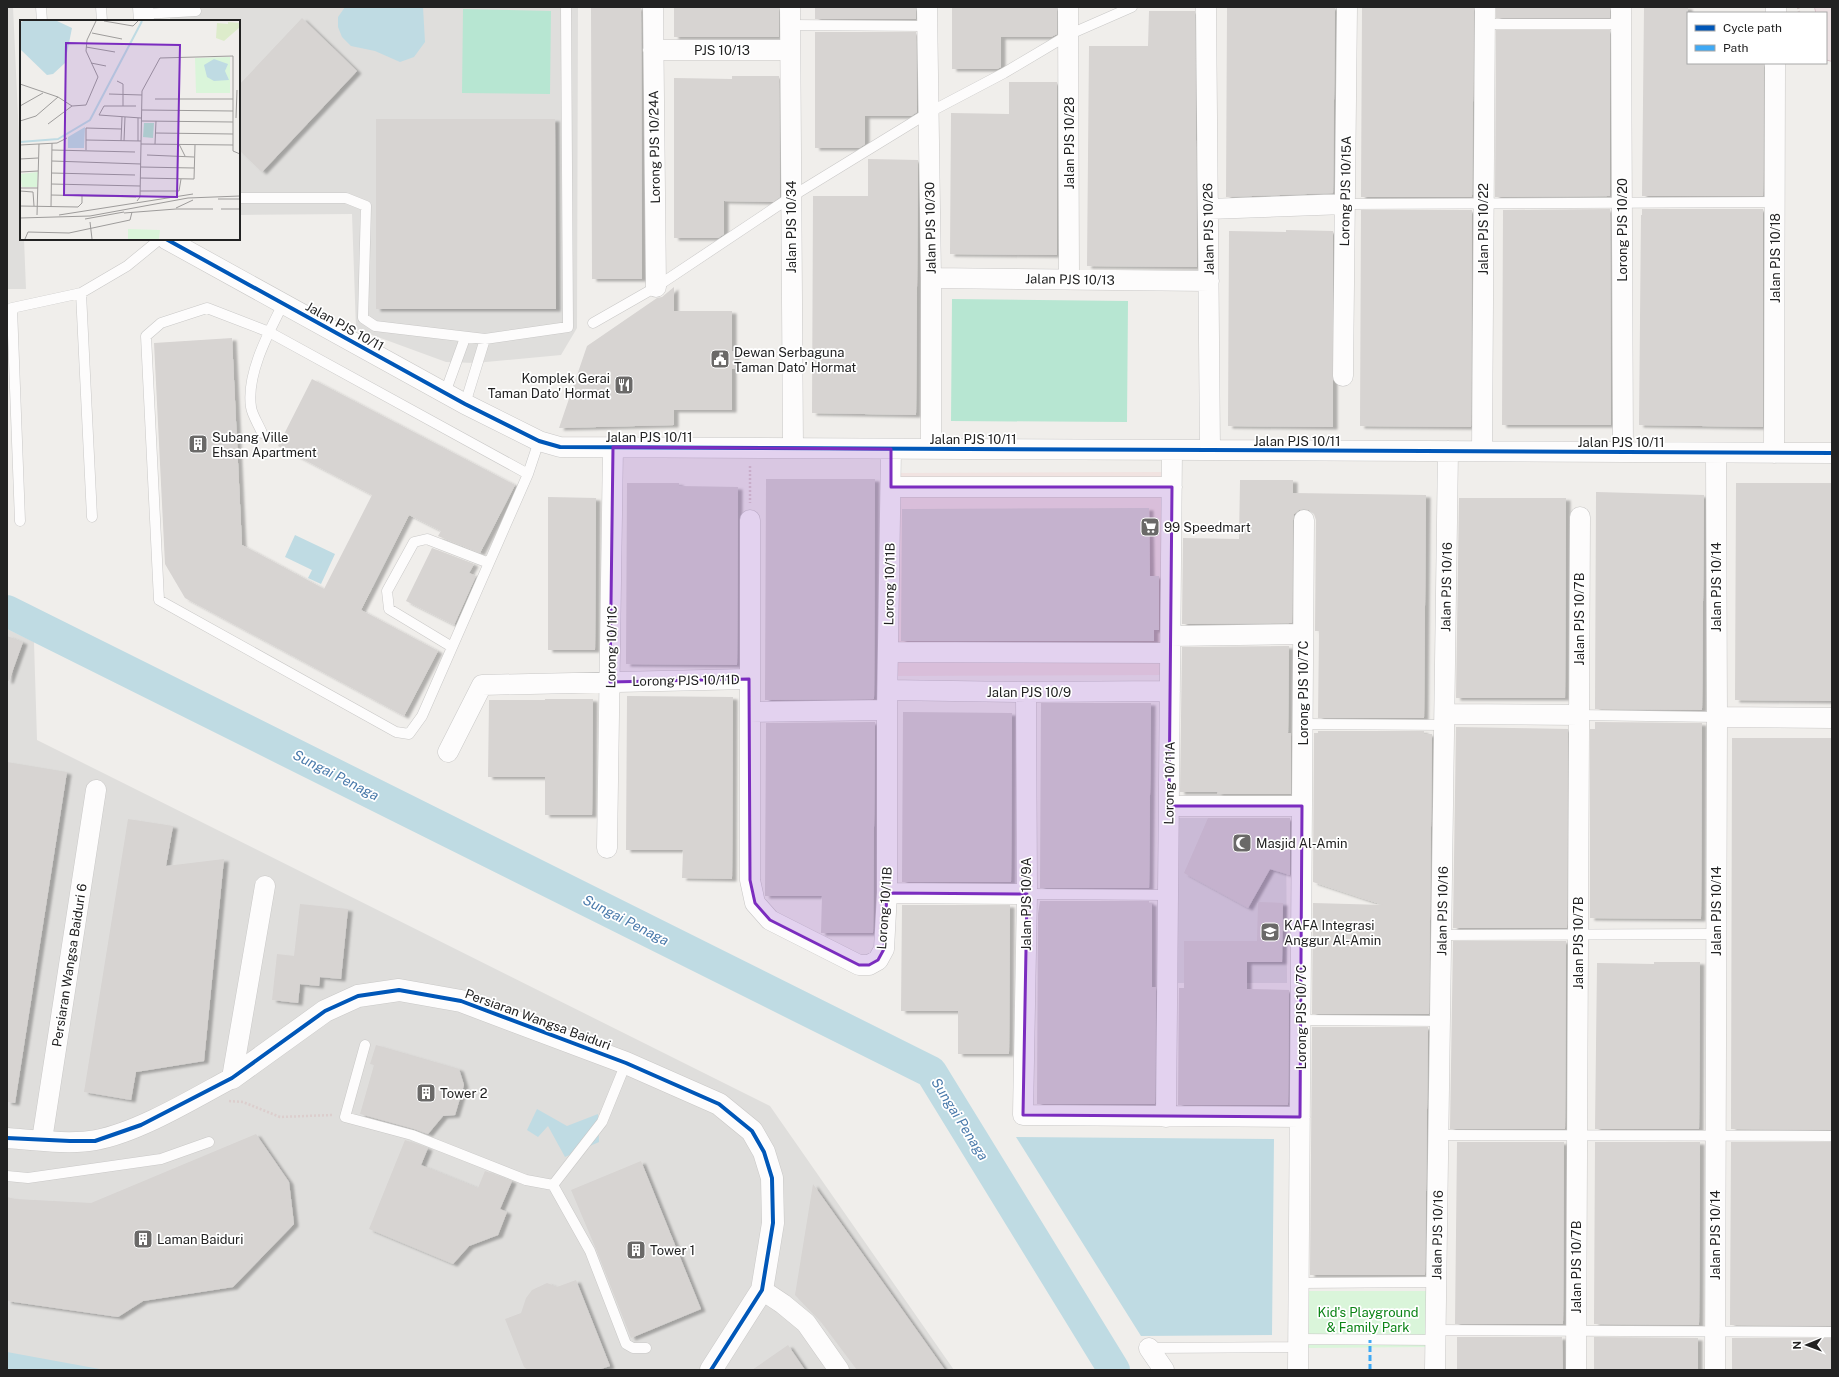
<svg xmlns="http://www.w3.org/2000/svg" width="1839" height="1377" font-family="'Public Sans',sans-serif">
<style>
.residential{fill:#dfdedc}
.commercial{fill:#f1e3e1}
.religious{fill:#dededc}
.park{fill:#daf5da}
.pitch{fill:#b7e6d2}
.water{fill:#bfdbe3}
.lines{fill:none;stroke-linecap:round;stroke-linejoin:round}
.river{stroke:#bfdbe3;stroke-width:32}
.building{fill:#d7d4d2;filter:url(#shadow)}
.service-casing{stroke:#c9c8c7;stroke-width:11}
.minor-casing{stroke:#c9c8c7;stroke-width:21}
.tertiary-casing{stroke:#c9c8c7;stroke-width:23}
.motorway-casing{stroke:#c5a2ac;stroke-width:23}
.path{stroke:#dccecd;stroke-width:2.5;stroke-dasharray:2 2;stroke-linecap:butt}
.service{stroke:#fdfcfc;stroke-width:10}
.minor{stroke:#fdfcfc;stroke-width:20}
.tertiary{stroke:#fdfcfc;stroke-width:22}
.motorway{stroke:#ece0e2;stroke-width:22}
.quiet{stroke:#3fa9f5;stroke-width:3;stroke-dasharray:6 3;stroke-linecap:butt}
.cycleway-casing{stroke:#fff;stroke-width:6}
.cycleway{stroke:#0057b8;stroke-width:4}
.marked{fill:#7b2cbf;fill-opacity:0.2;stroke:#7b2cbf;stroke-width:3;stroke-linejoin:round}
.labels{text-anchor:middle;stroke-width:3.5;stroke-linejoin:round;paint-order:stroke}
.street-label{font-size:13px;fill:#222;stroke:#fff}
.poi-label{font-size:13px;fill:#222;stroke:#fff;text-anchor:start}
.park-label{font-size:13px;fill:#0c8416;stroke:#fff}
.water-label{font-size:14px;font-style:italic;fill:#4a7aab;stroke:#fff}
.inset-river{fill:none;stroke:#bfdbe3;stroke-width:2}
.inset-road{fill:none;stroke:#9e9c9b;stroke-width:1}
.view{fill:#7b2cbf;fill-opacity:0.15;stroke:#7b2cbf;stroke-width:2}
.inset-edge{fill:none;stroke:#222;stroke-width:2}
</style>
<defs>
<filter id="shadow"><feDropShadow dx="4.5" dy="2.5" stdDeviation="1" flood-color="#0004"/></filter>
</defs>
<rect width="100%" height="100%" fill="#f0eeeb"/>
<path class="residential" d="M7,7H13L21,181V239H24L26,289H7Z
M170,7H578L577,328L561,355L475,363L446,362L356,329L352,214L239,215V21H170Z
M7,629L34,642L37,740L770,1106L954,1370H7Z"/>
<path class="commercial" d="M1164,472L1165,675L892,676L891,473Z"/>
<path class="religious" d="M1178,818H1286L1287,983H1178Z"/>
<path class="park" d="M1304,1291H1431V1347L1305,1348Z"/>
<path class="pitch" d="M463,9L551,11L550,94L462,93Z
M952,299L1128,301L1127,422L951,421Z"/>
<path class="water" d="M345,7H423L425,42L414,57L400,62L375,51L351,46L342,37L338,27V17Z
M295,535L335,554L321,584L308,578L312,570L285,557Z
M537,1109L567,1126L598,1114L599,1142L565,1157L548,1126L538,1137L527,1130Z
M1016,1137L1274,1139L1272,1335L1141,1336Z
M7,1352L105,1370H7Z"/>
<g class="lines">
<path class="river" d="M7,611L931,1072L1114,1370"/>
</g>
<path class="building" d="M591,7H641L642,279H592Z
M674,7H779V37H674Z
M815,7H916V19H815Z
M952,7H1057V34L1051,37H1001V67L997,69H952Z
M1227,7H1335L1333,193L1226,197Z
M1362,7H1474L1472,197H1361Z
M1496,7H1610V18H1496Z
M1644,7H1688V63H1764L1763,196H1642Z
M1149,11H1195L1197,267L1087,266L1089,46H1148Z
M302,18L357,71L262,172L239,150V85Z
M1496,30H1610V196L1495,197Z
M815,32H916L917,112L911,116H865V144L859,148H815Z
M732,76H779L780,197L773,202L724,201V234L718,238H674V78L732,79Z
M1009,82H1057V255L950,254L951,113L1009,114Z
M376,119H555L556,309H376Z
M868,159L918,160L916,415L812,413L813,196H868Z
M1610,209L1611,425H1502L1503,210Z
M1642,209H1763V427L1639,425L1641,215H1642Z
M1361,210H1472L1471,427L1360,426Z
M1286,230L1333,231V427L1228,426L1229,231L1286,232Z
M674,287V311H732V351H735V369H732V410H674V425L559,428L587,346L657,298L662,297Z
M232,338L242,545L324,589L372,495L278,446L312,379L515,485L480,553L438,536L441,531L409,515L361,610L438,651L404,716L185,598L165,564L154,343Z
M766,479H875L874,699L765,700Z
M1240,480H1293V493L1426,495L1424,718H1318L1319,631H1315L1316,520L1314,514L1309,510L1304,509L1299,510L1294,514L1293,520L1292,623L1182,624L1183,538L1239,539Z
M627,483H679V486L738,487L737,665L626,664Z
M1736,483H1832V701L1735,700Z
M1596,492L1704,495L1702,710L1595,709Z
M548,497L596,498L595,650H548Z
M1459,498H1566L1565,698H1456Z
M1149,508L1150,576H1159V630H1154V641H901L902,509Z
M432,548L474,564L469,573L476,576L454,625L406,601Z
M7,636L23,642L9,681H7Z
M1289,646L1288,733H1291V794H1217L1218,792H1180L1182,647Z
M627,696L733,697L732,879L682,878L683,850H626Z
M545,699H593L592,815H545V777H488L489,700H545Z
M1041,703H1151L1149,888H1040Z
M903,712L1012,713L1011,882H902Z
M874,722H875L873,933H821L822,896H765L766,723Z
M1595,722L1702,723L1701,919L1590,918V729H1595Z
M1456,727L1568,729L1567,928H1453Z
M1318,731H1424V734H1432L1429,1014H1312L1313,903L1383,905L1313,882L1314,733H1318Z
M1732,738H1832V1130L1731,1129Z
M7,762L67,772L15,1103L7,1102Z
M1208,818H1290V875L1270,869L1248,908L1184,873Z
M128,819L173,826L166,866L224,859L204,1061L136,1072L131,1100L84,1092Z
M1040,901H1149V903H1152V987H1156L1155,1104H1037L1038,914Z
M1258,902L1283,903L1282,962H1247V989L1289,990L1288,1105H1178L1179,988H1184V941H1257Z
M300,904L348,909L341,979L320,977L319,986L300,984L298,1003L272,1000L277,954L294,956Z
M902,905H1010L1009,1054H958V1011H901Z
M1453,941H1566L1565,1129H1450Z
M1654,962H1700L1699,1129H1595L1597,963L1654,964Z
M1312,1027H1428L1425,1275H1310Z
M376,1045L459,1069L464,1085L455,1115L443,1116L428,1134L414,1129L360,1114L374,1065L370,1064Z
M256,1134L289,1182L294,1224L233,1287L143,1301L118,1317L7,1301V1197L15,1199L91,1203Z
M405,1140L428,1148L421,1165L478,1188L485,1171L512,1181L500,1209L507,1212L498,1235L469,1246L453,1264L369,1229Z
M1457,1142H1564L1563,1324H1455Z
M1595,1142H1700L1699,1325L1594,1324Z
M1731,1142H1832V1326L1730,1325Z
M641,1161L701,1309L631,1338L596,1249L571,1190Z
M813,1184L945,1370H857L821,1322L795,1295Z
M576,1280L610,1366L598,1370H528L524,1367L505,1319L521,1313L526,1298L532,1290L547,1283L557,1287Z
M1457,1337H1562L1563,1370H1457Z
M1594,1337L1698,1338V1370H1594Z
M1732,1338H1832V1370H1732Z
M788,1345L805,1370H752Z"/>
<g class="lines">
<defs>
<path id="service" d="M41,7L42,21
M101,7L102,21
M143,14L196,11
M1485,24H1621
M790,25L927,26
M239,198H346L366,206L363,318L375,326L485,339L568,327L566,7
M1345,204L1775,202
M81,293L92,517
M593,323L656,287L791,197L928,113L1004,73L1068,35L1132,7
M445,393L465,338
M465,404L485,339
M262,433C259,425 252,415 251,407C246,374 269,332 283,304
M528,474L269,332L207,308L161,323L146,336L159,600L396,732L409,734L422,716L528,474L539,441
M20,521L12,308L81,293L127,266L160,239
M452,647L389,609L387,591L414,542L427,539L489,563
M1579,715L1717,717
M1303,724L1445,725
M1027,894L1168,895
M1442,935L1715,934
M1301,1020L1441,1021
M365,1045L345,1117L412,1135L526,1180L553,1185L590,1251L626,1344L633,1348H646
M1439,1135L1832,1136
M7,1176L28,1178L161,1159L209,1142
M553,1185L602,1122L626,1063
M1299,1283L1437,1282
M1436,1330L1832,1332
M1298,1339L1436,1340
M1149,1348L1298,1347"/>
<path id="minor" d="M143,7L144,21
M653,7L656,287
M790,7L793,448
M927,7L931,278V449
M1068,7L1069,278
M1206,7L1210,450
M1621,7L1623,452
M1776,7V13
M653,50H790
M1208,209L1345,204
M166,239L465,404L539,441L560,447L1832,453
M931,278L1209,281
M1343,376L1347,7
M1482,451L1485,7
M1774,453L1775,63
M891,487H1172
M750,520V880L755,903L770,920L859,965H869L878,960L884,949L887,893V710L891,449
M1171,636L1303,634
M888,652L1170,653
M888,690L1026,692L1170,691
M1026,692L1027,894L1023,1115L1300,1117
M750,712L887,710
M1445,714L1579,715
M1717,717L1832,718
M448,752L482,685L749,679
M1169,806H1302
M607,848L613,447
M887,893L1027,894
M1166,1117L1172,450
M7,1138C33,1140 71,1145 96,1140C139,1132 193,1099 232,1078L265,886
M42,1140L96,790
M762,1290L783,1304L806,1323L839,1370
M1149,1348L1164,1370
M1298,1370L1304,520
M1435,1370L1448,451
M1576,1370L1580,517
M1715,1370L1717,717L1716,453"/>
<path id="tertiary" d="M232,1078L325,1011L358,996L399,990L461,1001L626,1063L719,1104L752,1131L764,1152L772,1178L773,1223L762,1290L711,1370"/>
<path id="motorway" d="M1826,7L1832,50"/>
</defs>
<use href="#service" class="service-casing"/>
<use href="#minor" class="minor-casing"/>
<use href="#tertiary" class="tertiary-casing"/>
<use href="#motorway" class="motorway-casing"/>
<path class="path" d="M1798,7L1799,12
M750,466V503
M229,1101L243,1102L280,1117L332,1115"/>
<use href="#service" class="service"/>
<use href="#minor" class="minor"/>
<use href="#tertiary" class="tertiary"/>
<use href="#motorway" class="motorway"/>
<path class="quiet" d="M1370,1370V1340"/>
<defs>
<path id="cycleway" d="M166,239L465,404L539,441L560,447L1832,453
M7,1138L70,1141H95L141,1125L232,1078L325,1011L358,996L399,990L461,1001L626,1063L719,1104L752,1131L764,1152L772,1178L773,1223L762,1290L711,1370"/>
</defs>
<use href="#cycleway" class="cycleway-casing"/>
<use href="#cycleway" class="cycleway"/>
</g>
<path class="marked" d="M613,447L891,449V487H1172L1169,806H1302L1300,1117L1023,1115L1027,894L887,893L884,949L878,960L869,965H859L770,920L755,903L750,880L749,679L610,682Z"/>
<defs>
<symbol id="civic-square" viewBox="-11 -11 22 22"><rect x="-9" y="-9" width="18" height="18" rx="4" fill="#6a6968" stroke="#fff"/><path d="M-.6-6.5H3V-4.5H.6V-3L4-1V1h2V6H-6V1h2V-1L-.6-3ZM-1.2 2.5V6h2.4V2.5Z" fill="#fff"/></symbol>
<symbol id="restaurant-square" viewBox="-11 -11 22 22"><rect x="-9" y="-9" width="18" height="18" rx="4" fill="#6a6968" stroke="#fff"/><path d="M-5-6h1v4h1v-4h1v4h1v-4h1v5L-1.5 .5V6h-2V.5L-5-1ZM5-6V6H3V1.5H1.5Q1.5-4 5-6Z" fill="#fff"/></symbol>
<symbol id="building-square" viewBox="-11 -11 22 22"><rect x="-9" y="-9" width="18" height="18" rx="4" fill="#6a6968" stroke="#fff"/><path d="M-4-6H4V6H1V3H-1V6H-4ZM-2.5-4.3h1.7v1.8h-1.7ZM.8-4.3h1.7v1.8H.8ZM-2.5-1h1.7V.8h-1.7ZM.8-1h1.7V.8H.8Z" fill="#fff"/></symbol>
<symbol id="supermarket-square" viewBox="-11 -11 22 22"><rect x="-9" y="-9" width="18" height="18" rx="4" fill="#6a6968" stroke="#fff"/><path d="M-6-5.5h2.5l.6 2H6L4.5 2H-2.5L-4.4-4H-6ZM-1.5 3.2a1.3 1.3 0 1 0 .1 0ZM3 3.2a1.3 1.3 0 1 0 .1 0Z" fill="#fff"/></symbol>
<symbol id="mosque-square" viewBox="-11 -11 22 22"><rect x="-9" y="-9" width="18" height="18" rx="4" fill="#6a6968" stroke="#fff"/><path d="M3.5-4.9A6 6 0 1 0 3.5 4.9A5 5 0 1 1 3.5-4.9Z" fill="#fff"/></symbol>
<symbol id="school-square" viewBox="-11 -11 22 22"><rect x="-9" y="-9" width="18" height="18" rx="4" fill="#6a6968" stroke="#fff"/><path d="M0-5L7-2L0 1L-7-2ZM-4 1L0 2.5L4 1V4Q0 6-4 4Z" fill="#fff"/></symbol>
</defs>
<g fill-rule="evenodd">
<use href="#civic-square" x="709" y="348" width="22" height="22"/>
<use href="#restaurant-square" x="613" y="374" width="22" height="22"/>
<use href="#building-square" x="187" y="433" width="22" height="22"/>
<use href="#supermarket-square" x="1139" y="516" width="22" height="22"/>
<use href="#mosque-square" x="1231" y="832" width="22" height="22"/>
<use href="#school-square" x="1259" y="921" width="22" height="22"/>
<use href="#building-square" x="415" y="1082" width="22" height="22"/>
<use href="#building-square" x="132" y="1228" width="22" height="22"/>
<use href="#building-square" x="625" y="1239" width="22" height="22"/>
</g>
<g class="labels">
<g class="street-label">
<text x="722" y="55">PJS 10/13</text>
<text transform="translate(1069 143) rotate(-90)" y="5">Jalan PJS 10/28</text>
<text transform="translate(654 147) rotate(-91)" y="5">Lorong PJS 10/24A</text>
<text transform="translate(1345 191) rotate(-89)" y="5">Lorong PJS 10/15A</text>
<text transform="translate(791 227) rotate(-90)" y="5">Jalan PJS 10/34</text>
<text transform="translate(930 228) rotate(-91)" y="5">Jalan PJS 10/30</text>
<text transform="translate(1208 229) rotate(-91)" y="5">Jalan PJS 10/26</text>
<text transform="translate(1483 229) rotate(-90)" y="5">Jalan PJS 10/22</text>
<text transform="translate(1622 230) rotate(-90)" y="5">Lorong PJS 10/20</text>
<text transform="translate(1775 258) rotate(-90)" y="5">Jalan PJS 10/18</text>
<text transform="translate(1070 279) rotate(1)" y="5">Jalan PJS 10/13</text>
<text transform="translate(345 326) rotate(29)" y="5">Jalan PJS 10/11</text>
<text x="649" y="442">Jalan PJS 10/11</text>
<text x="973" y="444">Jalan PJS 10/11</text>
<text x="1297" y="446">Jalan PJS 10/11</text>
<text x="1621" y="447">Jalan PJS 10/11</text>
<text transform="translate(889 584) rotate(-89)" y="5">Lorong 10/11B</text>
<text transform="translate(1446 587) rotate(-89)" y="5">Jalan PJS 10/16</text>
<text transform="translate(1716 587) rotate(-90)" y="5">Jalan PJS 10/14</text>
<text transform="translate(1579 619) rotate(-90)" y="5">Jalan PJS 10/7B</text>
<text transform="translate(611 647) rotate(-89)" y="5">Lorong 10/11C</text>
<text transform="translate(686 680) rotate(-1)" y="5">Lorong PJS 10/11D</text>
<text x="1029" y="697">Jalan PJS 10/9</text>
<text transform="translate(1303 693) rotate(-90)" y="5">Lorong PJS 10/7C</text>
<text transform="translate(1169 783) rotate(-89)" y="5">Lorong 10/11A</text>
<text transform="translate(1026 904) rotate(-90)" y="5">Jalan PJS 10/9A</text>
<text transform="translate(884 908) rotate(-86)" y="5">Lorong 10/11B</text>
<text transform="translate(1442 911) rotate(-89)" y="5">Jalan PJS 10/16</text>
<text transform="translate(1716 911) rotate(-90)" y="5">Jalan PJS 10/14</text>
<text transform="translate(1578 943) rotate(-90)" y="5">Jalan PJS 10/7B</text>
<text transform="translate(69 965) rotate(-81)" y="5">Persiaran Wangsa Baiduri 6</text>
<text transform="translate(1301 1017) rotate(-90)" y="5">Lorong PJS 10/7C</text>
<text transform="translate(538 1019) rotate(20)" y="5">Persiaran Wangsa Baiduri</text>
<text transform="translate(1437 1235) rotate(-89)" y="5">Jalan PJS 10/16</text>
<text transform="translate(1715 1235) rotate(-90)" y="5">Jalan PJS 10/14</text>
<text transform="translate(1576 1267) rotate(-90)" y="5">Jalan PJS 10/7B</text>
</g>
<g class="poi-label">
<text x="734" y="357">Dewan Serbaguna<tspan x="734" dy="15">Taman Dato' Hormat</tspan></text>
<text x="610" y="383" text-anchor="end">Komplek Gerai<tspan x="610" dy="15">Taman Dato' Hormat</tspan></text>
<text x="212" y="442">Subang Ville<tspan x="212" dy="15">Ehsan Apartment</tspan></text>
<text x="1164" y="532">99 Speedmart</text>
<text x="1256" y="848">Masjid Al-Amin</text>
<text x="1284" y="930">KAFA Integrasi<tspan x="1284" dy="15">Anggur Al-Amin</tspan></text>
<text x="440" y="1098">Tower 2</text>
<text x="157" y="1244">Laman Baiduri</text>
<text x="650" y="1255">Tower 1</text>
</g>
<g class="park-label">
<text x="1368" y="1317">Kid's Playground<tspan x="1368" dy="15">&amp; Family Park</tspan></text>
</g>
<g class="water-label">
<text transform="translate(336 775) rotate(27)" y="5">Sungai Penaga</text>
<text transform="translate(626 920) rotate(27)" y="5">Sungai Penaga</text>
<text transform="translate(960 1119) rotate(58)" y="5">Sungai Penaga</text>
</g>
</g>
<g transform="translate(20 20)">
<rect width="220" height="220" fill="#f0eeeb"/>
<path d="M208,2L220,3V7L204,21L196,18L197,3L208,4Z" fill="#ddeccb"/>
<path d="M210,37V73H176L175,38ZM18,152L17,167H2L0,154ZM108,209L140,210L139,219H108Z" fill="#daf5da"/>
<path d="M124,103H134L133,118L123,117Z" fill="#b7e6d2"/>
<path d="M3,1H37L52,8L45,43L33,54L27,55L0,29V3ZM194,39L208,44L205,51L209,60L194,61L187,57L184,45ZM65,107L64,128H48V117Z" fill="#bfdbe3"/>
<path class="inset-river" d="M0,122L38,119L70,100L122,1"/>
<path class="inset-road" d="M84,1L113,6L118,1M72,13L102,19M66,27L95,32M71,43L86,46M97,61L103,64V86M0,64L38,77L52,86L66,85L78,57L66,31L67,20L76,1M89,74L122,75M135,79H213M0,86L23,73M116,86H84L79,95L121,98M122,90L213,91M216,98L217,70M0,101L16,96L38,77M122,101L213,102M28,104L52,86M135,113L213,114M66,120L121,121M101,121L102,97M104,121L105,97M118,121V98M121,124L213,125M135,124L136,101M159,124L165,136M0,125L37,123L47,118M32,130L115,132M66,130V108L101,109M127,135L174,137M0,139L18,138M32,141L121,144M121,147L174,148M0,152L18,151M31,153L115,155M120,158L174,159L175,125M31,164L120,166M0,168H18M0,171L13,172L14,186M120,171H159L161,159M31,175L116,177M198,179H220M117,181L120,177L122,71L140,38L213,36V131L220,134M0,186L58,187L62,183V176M31,187L32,123M156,188L173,180M201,189H220M104,193L156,189H193M17,195L19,124M39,195L173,174M0,198L70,196L168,178L220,176M65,199L104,192M70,202L72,219M5,219L8,212L49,213L110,200L112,192"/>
<path class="view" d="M46,23L160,25L157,177L44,175Z"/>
<rect width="220" height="220" class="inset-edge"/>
</g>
<rect width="1839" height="1377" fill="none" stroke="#222222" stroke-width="16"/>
<rect x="1687" y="12" width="140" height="52" fill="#ffffff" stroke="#a7a7a7"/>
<rect x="1695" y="25" width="20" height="6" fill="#0057b8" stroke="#a7a7a7"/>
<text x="1723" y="32" font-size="12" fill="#222222">Cycle path</text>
<rect x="1695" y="45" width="20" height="6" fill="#3fa9f5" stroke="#a7a7a7"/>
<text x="1723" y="52" font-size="12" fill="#222222">Path</text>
<g transform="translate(1807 1345) rotate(269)" stroke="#ffffff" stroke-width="3" paint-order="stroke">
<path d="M0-3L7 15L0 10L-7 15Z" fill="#222222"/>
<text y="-6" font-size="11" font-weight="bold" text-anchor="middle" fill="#222222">N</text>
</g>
</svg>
